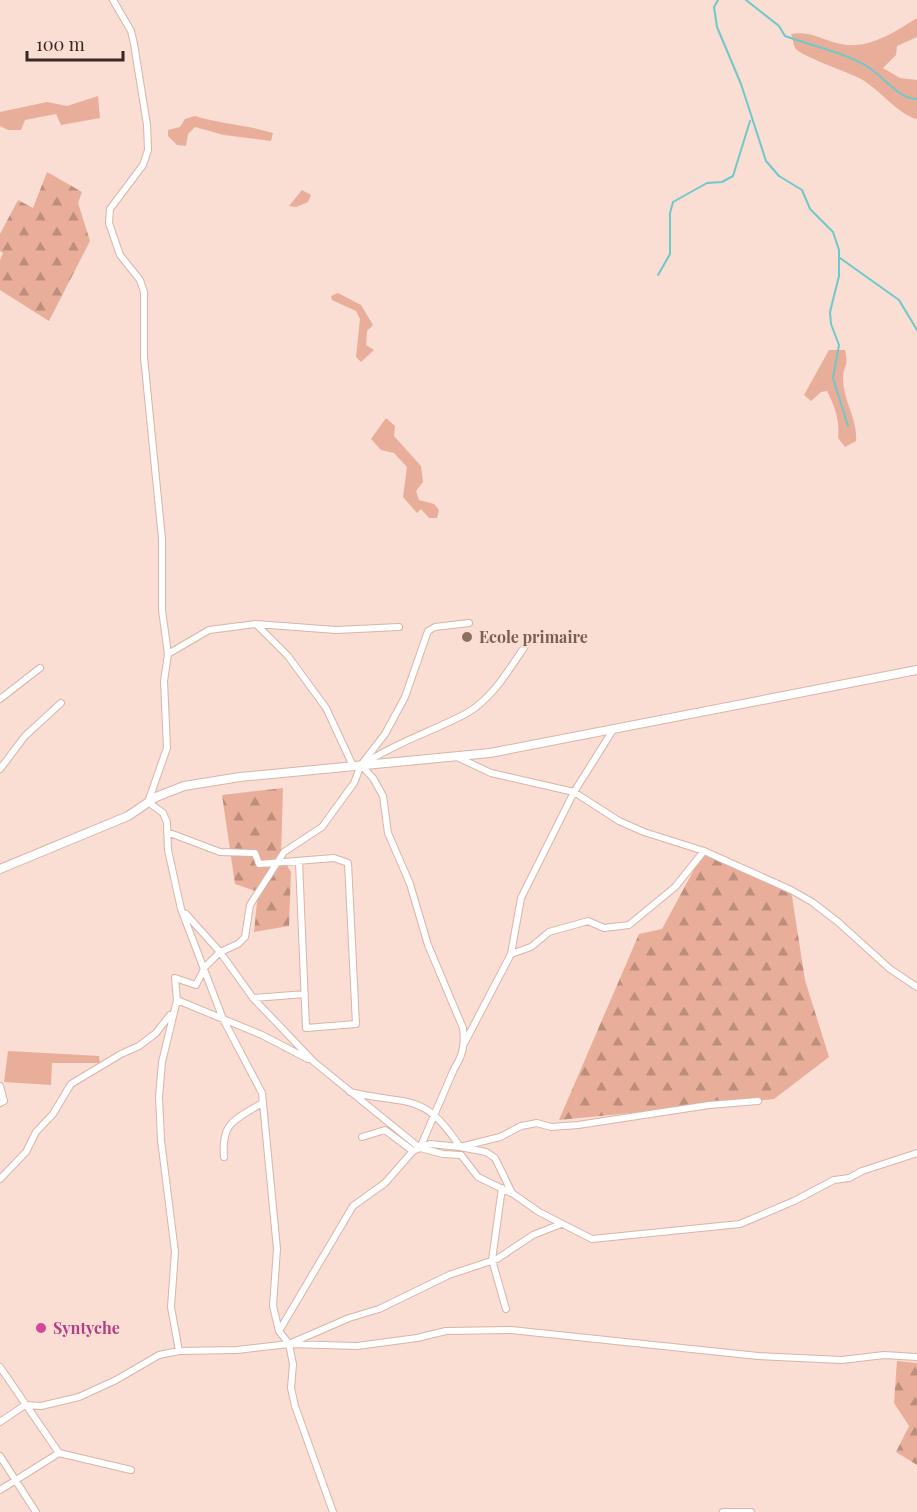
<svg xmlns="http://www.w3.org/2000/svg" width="917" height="1512" font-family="'Playfair Display',serif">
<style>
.grass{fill:#e9ae99}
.forest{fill:url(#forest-firs)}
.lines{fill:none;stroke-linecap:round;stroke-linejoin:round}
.stream{stroke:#6dc9ca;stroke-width:2}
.minor-casing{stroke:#d8b5a9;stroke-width:8}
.tertiary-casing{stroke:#d8b5a9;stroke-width:10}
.minor{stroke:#fff;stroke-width:6}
.tertiary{stroke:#fff;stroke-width:8}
.education-dot{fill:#8d6e63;stroke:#faddd3;stroke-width:2}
.hotel-dot{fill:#d1479c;stroke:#faddd3;stroke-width:2}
.labels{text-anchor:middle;stroke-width:4.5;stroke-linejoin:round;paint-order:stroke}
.education-label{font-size:16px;font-weight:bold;fill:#785e54;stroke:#faddd3;text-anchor:start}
.hotel-label{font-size:16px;font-weight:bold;fill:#b23c85;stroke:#faddd3;text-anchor:start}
</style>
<defs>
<pattern id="forest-firs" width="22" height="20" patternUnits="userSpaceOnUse" patternTransform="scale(1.5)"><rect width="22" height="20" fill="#e9ae99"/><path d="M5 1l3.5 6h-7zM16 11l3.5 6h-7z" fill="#be8e7d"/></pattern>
</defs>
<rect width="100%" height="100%" fill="#faddd3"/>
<path class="grass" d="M917,18V37L897,46L896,55L883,68L900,78L917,80V119C900,116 879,89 861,79C848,72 800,56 795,48C793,44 793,38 791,34C813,30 826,43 847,45C873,47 896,31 917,18Z
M98,96L100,118L61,125L56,114L25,120L21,130H8L0,126V112L47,102L67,106Z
M195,116C221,124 247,125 273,133L271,141L224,135L195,127L188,134L186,146L177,145L168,136V130L180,127L185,119Z
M302,190L311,195L308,202L296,207L289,206Z
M338,293L361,305L373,325L367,331L366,345L374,350L361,362L356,357L360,319L356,311L332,300L331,296Z
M829,350H845C849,367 844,364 843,377C842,399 858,419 856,441L845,447L838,438C840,420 835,407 827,391L821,392L811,401L804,395Z
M386,418L395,426L394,436L421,466L423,482L416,491L419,500L434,504L439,510L437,518H429L421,509L417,513L403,497L407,467L394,453L381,450L371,439Z
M8,1051L99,1056L100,1063H52L51,1085L4,1082Z"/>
<path class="forest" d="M47,172L82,192L78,203L90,241L49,321L0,290V260L3,253L0,251V234L18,200L33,208Z
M283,788L281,856L291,872L289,926L254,932L258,892L235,884L222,795Z
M704,851L791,890L805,980L829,1057L774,1099L559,1120L639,934L662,929Z
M897,1361L917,1363V1465L896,1452L909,1426L894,1403Z"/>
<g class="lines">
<path class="stream" d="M718,0L714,7L717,27L741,84L766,161L779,176L802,190L810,209L833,232L839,250V276L830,312L831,324L839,345L833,378L848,426
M746,0L779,26L785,36C812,46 844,52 868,67C885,78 899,99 917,99
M840,258L899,300L917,330
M658,275L670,254V213L673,202L707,183L722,182L733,176L750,121"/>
<defs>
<path id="minor" d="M113,0L131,31L134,44L147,125L148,150L143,165L110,209L109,223L120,255L140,280L144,292V357L162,539V610L168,654L164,681L167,748L148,802L163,813L167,822L168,850L181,909L223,1019L262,1093L277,1249L273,1306L279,1331L289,1344L293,1364L291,1388L295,1406L333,1512
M256,624L288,656L326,708L353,766
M168,654L209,630L256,624L336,630L399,627
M0,699L40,668
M457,757L491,773L574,792L619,821L644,832L704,851L791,890L812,902L838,922L890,969L917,987
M367,762C401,740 434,731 467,713C495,697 512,664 530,639
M0,769L25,736L61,703
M167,832L220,852L255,853L259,864L334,858L348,863L356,1024L306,1028L299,862
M186,914L220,952L253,998L314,1062L420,1148L443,1154L461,1155L478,1177L511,1193
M511,954L531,947L549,932L588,921L604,928L629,925L675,887L704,851
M253,998L305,994
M177,1000L262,1035L308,1059
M465,1042L511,954L521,898L574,792L613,730
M0,1086L4,1101L0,1103
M350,1092C408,1106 423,1090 460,1147L486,1152L495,1158L512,1193L539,1212L592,1239L740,1224L794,1201L834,1180L849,1178L862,1171L917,1153
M362,1137L385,1130L413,1151
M420,1148L430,1144L460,1147L500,1137L521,1126L537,1123L551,1127L578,1125L709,1105L758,1101
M224,1157C221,1122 235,1120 262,1103
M0,1179L26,1152L36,1132L53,1114L71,1084L121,1054L139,1046L156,1033L170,1015
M502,1188L492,1260L506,1309
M279,1331L353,1206L385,1183L413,1151L420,1148L454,1069C463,1055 465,1045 463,1028L428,945L410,884L388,833L383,796L373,778L361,765
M289,1344L357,1346L417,1338L446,1331L511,1330L758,1356L842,1360L884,1355L917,1357
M179,1351L171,1307L175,1252L161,1140L159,1097L162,1062L177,1000L175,978L196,985L205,967L220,952L238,944L245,937L250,905L284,852L322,827L354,783L361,765L385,734L405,697L428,631L435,627L469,623
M0,1367L59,1453
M0,1422L25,1405L41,1406L79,1397L116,1380L159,1355L179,1351L237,1350L289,1344L349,1318L379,1309L449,1275L497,1259L533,1235L561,1224
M0,1456L36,1512
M0,1490L59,1453L131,1470
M723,1512H751"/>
<path id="tertiary" d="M0,869L128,816L156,797L184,786L240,777L490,753L917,670"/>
</defs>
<use href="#minor" class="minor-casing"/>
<use href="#tertiary" class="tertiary-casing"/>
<use href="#minor" class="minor"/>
<use href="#tertiary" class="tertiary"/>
</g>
<circle class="education-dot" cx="467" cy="637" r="6"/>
<circle class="hotel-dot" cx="41" cy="1328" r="6"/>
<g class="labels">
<g class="education-label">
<text x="479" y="643">Ecole primaire</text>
</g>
<g class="hotel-label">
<text x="53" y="1334">Syntyche</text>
</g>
</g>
<path d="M27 51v9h96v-9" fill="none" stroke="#362924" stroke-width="3"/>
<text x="36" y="51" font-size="18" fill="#362924" stroke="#faddd3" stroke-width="4.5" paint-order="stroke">100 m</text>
</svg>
